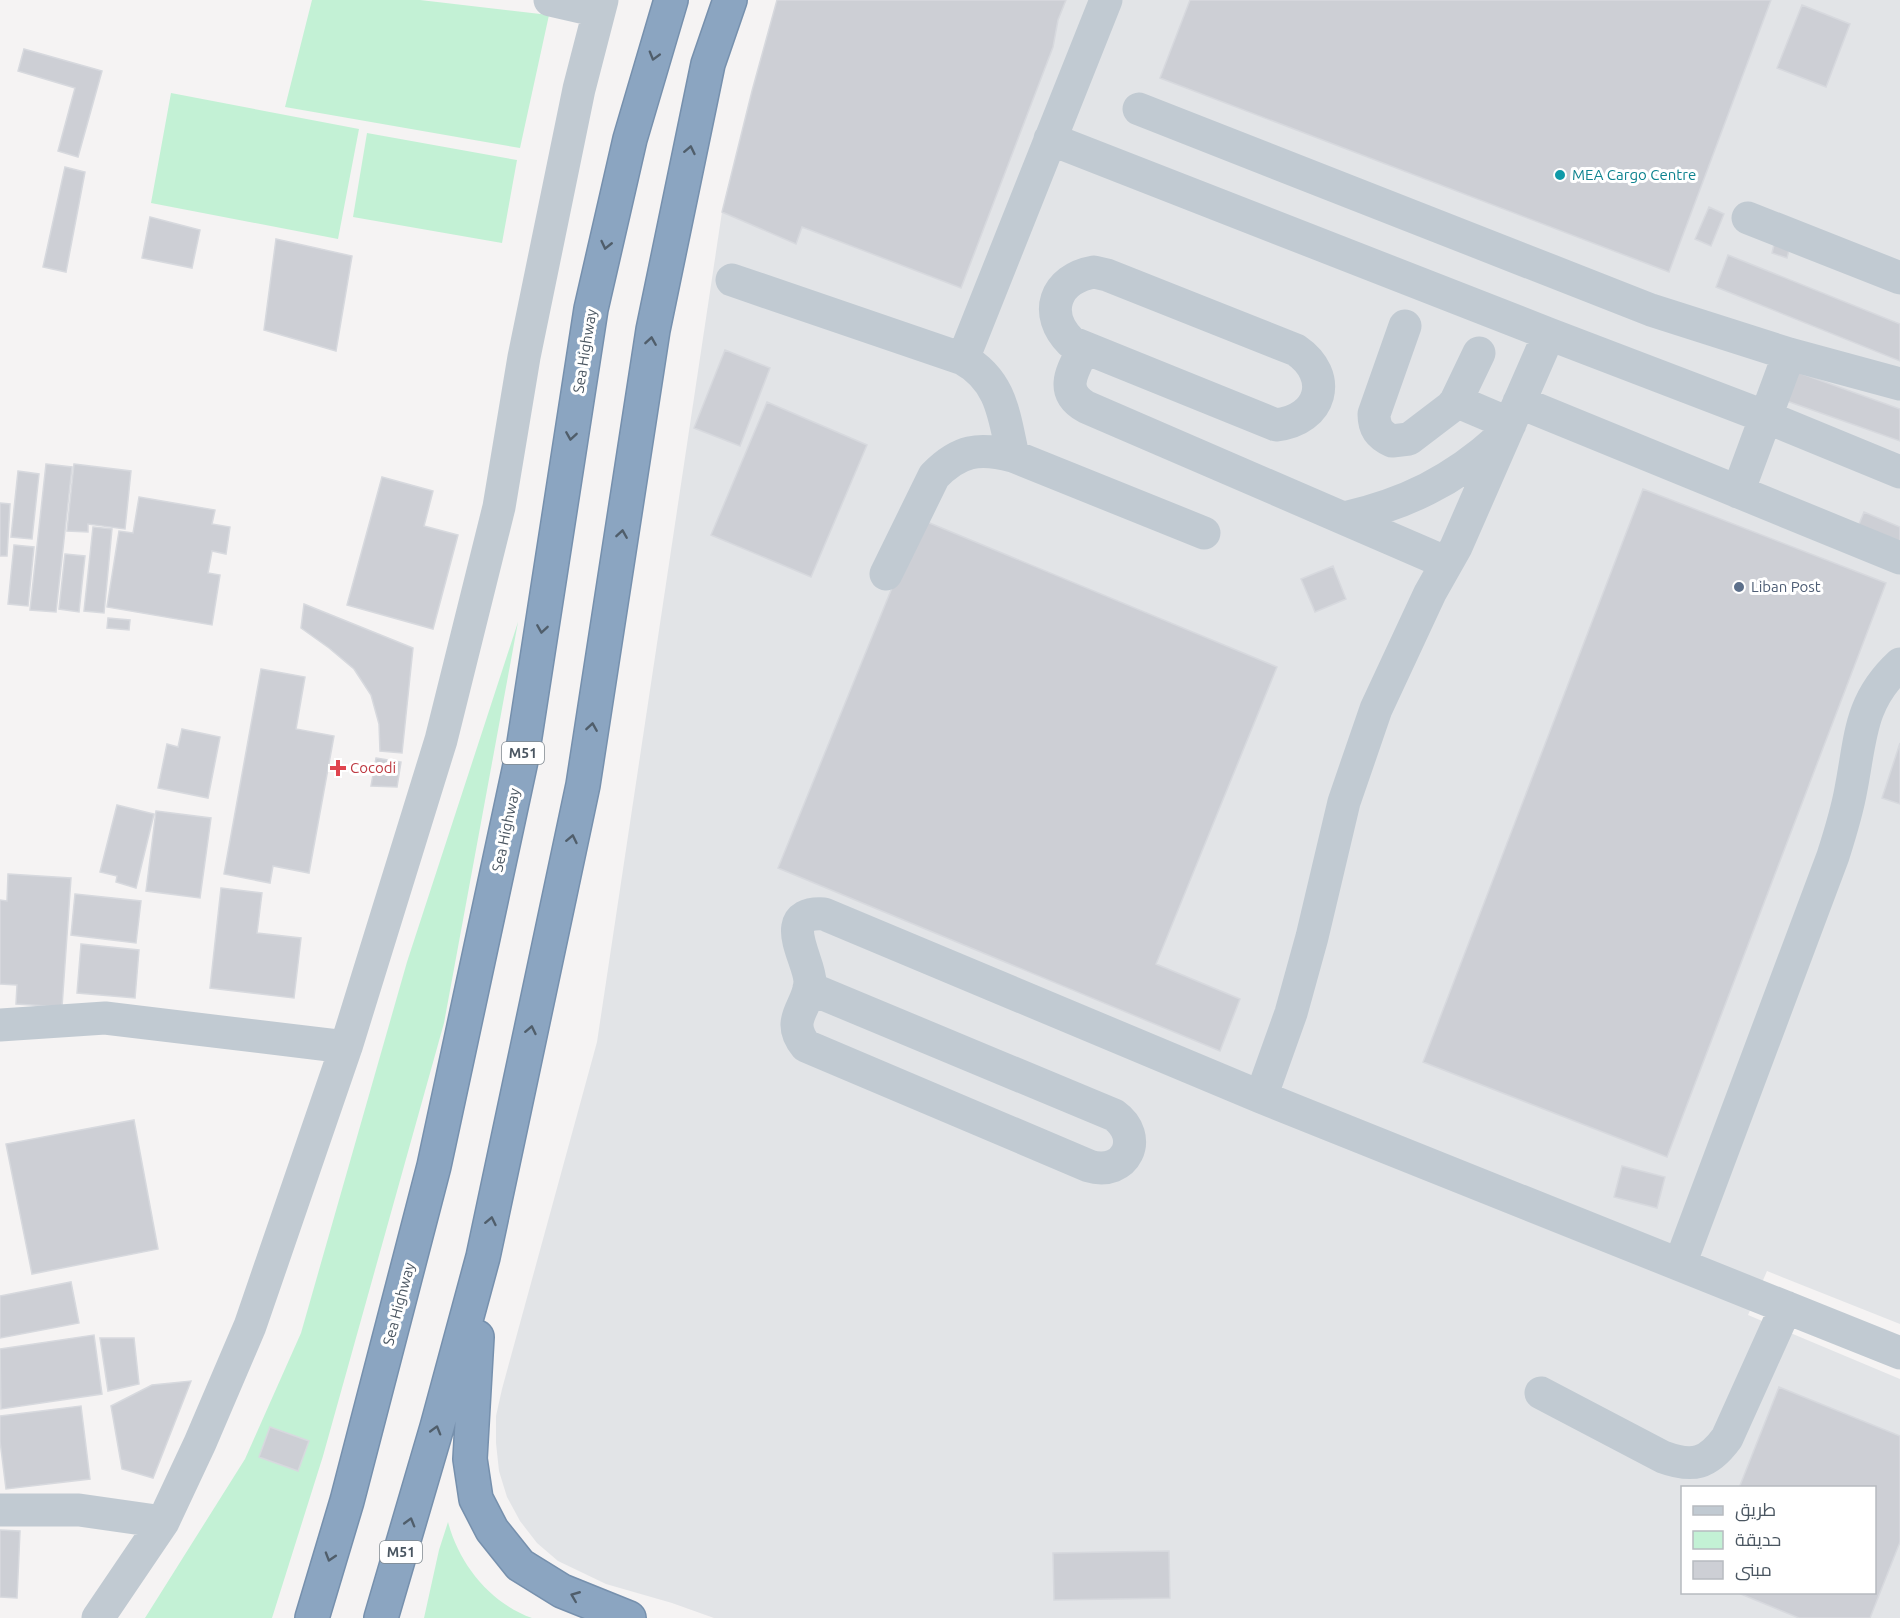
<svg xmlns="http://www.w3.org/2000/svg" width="1900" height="1618" font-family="Ubuntu,Cairo,sans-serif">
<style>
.airport{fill:#e2e4e7;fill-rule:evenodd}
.green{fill:#c3f1d5}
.building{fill:#cdcfd5;stroke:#d7d9de;stroke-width:1.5}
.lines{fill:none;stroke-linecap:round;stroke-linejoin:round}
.highway-casing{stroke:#7690ad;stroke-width:36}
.minor{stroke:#c1cad2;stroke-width:33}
.highway{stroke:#8ba5c1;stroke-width:33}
.oneway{stroke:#505e6b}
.culture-dot{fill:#0f9aa8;stroke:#fff;stroke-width:2}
.service-dot{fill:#5c6f8a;stroke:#fff;stroke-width:2}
.health-dot{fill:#e0444e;stroke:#fff;stroke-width:2}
.labels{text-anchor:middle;stroke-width:6;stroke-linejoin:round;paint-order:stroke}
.shield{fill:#fff;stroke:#808990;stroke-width:1.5}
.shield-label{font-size:14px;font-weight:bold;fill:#4a5661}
.culture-label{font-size:15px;fill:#0d838f;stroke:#fff;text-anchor:start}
.street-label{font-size:15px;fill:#4a5661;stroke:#fff}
.service-label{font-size:15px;fill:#4e5e75;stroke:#fff;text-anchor:start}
.health-label{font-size:15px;fill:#be3a42;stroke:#fff;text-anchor:start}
</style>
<rect width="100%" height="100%" fill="#f5f3f3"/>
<path class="airport" d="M777,0H1900V1324L1767,1271L1748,1315L1900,1379V1618H714L672,1603L606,1584L558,1561L537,1543L520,1521L507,1497L499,1471L496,1443V1416L502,1389L597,1042L722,212L752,91ZM1682,1488H1874V1592H1682Z"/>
<path class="green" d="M312,0H420L549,15L520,148L285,107Z
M171,93L359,129L338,239L151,203Z
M367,133L517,160L502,243L353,217Z
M518,622L444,1023L323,1456L272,1618H145L245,1459L301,1333L407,962Z
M448,1522C459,1564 490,1603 532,1618H424L439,1550Z"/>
<path class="building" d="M777,0H1066L1058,20L1053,47L961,288L802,227L796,244L722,212L752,91Z
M1190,0H1771L1669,272L1160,78Z
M1802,5L1850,24L1826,87L1777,68Z
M24,49L102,71L78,157L58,151L75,88L18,71Z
M65,167L85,172L66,272L43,267Z
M1709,207L1724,214L1711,246L1695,239Z
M150,217L200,230L192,268L142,258Z
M1777,232L1792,239L1787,258L1772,253Z
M276,239L352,256L336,351L264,330Z
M1728,255L1900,324V361L1716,287Z
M725,350L770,368L740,446L694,428Z
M1794,371L1900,409V441L1784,400Z
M767,402L867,445L811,577L711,535Z
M46,464L72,467L56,612L30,610Z
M74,464L131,471L125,529L88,524V532L67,531Z
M18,471L39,474L32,539L11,537Z
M382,477L433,491L424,526L458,535L433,629L347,605Z
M1643,489L1886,583L1667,1157L1423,1062Z
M139,497L215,510L212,524L230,527L226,554L212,551L208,573L220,575L212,625L107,607L119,531L133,533Z
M0,503L10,504L7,556H0Z
M1864,512L1900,527V553L1855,534Z
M920,519L1277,667L1156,964L1240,999L1220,1051L778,868Z
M93,527L112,529L104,613L84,611Z
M14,545L34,547L28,606L8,604Z
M65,554L85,556L79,612L59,609Z
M1333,566L1346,599L1315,612L1301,579Z
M304,604L413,648L402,753L380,751L379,724L371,695L354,669L329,648L301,628Z
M108,618L130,620L129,630L107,628Z
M261,669L305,677L296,729L334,736L309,873L273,866L270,883L224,874Z
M182,729L220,737L208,798L158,788L167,744L178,747Z
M1900,743V804L1882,798Z
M376,758L401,762L397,787L371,786Z
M117,805L154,814L136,888L116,882L117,876L100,872Z
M156,811L211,818L200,898L146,891Z
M8,874L71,878L62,1007L16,1004L17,985L0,984V900L7,901Z
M221,888L262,893L257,933L301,938L294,998L210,988Z
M75,894L141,901L136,943L71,935Z
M81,944L139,950L135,998L77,993Z
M134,1120L158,1249L32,1274L6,1144Z
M1622,1166L1665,1177L1657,1208L1614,1197Z
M71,1282L79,1323L0,1338V1296Z
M94,1335L102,1394L1,1409L0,1349Z
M100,1338H134L139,1384L108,1391Z
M191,1381L153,1478L122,1469L111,1406L152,1385Z
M1779,1387L1900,1436V1542L1870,1618H1799L1736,1592H1874V1488H1739Z
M81,1406L90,1479L6,1489L0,1441V1416Z
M270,1427L309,1441L298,1471L259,1457Z
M0,1530L20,1531L17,1598L0,1597Z
M1169,1551L1170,1598L1054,1600L1053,1553Z"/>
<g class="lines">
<defs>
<path id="highway" d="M477,1337L470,1459L476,1499L492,1530L520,1565L562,1591L629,1618
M312,1618L347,1501L434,1166L522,756L591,309L630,139L671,0
M381,1618L437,1427L483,1257L583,785L653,330L708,64L730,0"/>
</defs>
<use href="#highway" class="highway-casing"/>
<path class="minor" d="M550,0L598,11
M1139,109L1651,310L1789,354L1900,384
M1050,139L1549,334L1766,417L1900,472
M1748,218L1900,278
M1094,272L1107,275L1296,350C1334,376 1322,420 1276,425L1071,342C1043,314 1054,279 1094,272Z
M732,280L963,359C1002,381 1004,416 1013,456
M1405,326L1374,414C1374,428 1379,435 1392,441L1409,439L1451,407L1456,401L1479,353
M1084,348C1073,370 1058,391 1086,407L1447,563
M963,359L1106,0
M1456,401L1510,424
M1519,402L1900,558
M1738,492L1789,354
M1344,518C1405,504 1453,481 1500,438
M886,574L934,476C959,450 979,447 1013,456L1204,533
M809,988L1114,1115C1145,1137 1126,1177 1089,1166L806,1046C784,1019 809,1008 810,982C810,960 774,911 824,914L1261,1097L1900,1353
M0,1025L105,1018L346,1047
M1261,1097L1291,1013L1312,937L1344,802L1376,709L1430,593L1456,547L1549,334
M1680,1264L1833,856C1840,834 1847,812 1851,789C1861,738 1859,702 1900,664
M1541,1393L1663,1457C1693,1468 1708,1464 1727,1438L1786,1307
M0,1510H79L163,1522
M98,1618L163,1522L200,1443L250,1326L346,1047L441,740L499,507L524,357L579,89L602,0"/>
<use href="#highway" class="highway"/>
</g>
<defs><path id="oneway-chevron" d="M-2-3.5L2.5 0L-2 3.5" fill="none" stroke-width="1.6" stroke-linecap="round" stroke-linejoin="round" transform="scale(1.5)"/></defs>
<g class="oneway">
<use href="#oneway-chevron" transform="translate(654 56) rotate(106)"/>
<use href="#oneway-chevron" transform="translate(690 150) rotate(-78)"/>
<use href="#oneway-chevron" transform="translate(606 245) rotate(103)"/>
<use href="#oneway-chevron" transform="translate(651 341) rotate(-81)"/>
<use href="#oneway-chevron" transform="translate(571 436) rotate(99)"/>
<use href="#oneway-chevron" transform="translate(622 534) rotate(-81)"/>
<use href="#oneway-chevron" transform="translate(542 629) rotate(99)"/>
<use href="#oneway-chevron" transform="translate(592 727) rotate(-81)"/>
<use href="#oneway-chevron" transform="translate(572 839) rotate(-78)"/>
<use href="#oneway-chevron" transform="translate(531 1030) rotate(-78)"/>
<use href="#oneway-chevron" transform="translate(491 1221) rotate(-78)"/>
<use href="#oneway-chevron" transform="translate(436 1430) rotate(-74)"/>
<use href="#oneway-chevron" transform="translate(410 1522) rotate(-74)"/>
<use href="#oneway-chevron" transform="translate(330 1557) rotate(107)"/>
<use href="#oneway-chevron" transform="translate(575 1596) rotate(-158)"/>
</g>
<circle class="culture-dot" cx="1560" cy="175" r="6"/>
<circle class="service-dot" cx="1739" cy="587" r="6"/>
<path class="health-dot" d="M335 759h6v6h6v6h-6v6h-6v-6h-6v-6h6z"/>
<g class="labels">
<g class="shield">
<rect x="502" y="742" width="42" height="22" rx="4.5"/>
<rect x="380" y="1541" width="42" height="22" rx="4.5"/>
</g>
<g class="shield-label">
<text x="523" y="758">M51</text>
<text x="401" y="1557">M51</text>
</g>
<g class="culture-label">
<text x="1572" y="180">MEA Cargo Centre</text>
</g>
<g class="street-label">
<text transform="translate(585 351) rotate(-81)" y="5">Sea Highway</text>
<text transform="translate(506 830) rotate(-78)" y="5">Sea Highway</text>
<text transform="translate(399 1304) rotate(-75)" y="5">Sea Highway</text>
</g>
<g class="service-label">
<text x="1751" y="592">Liban Post</text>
</g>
<g class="health-label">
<text x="350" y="773">Cocodi</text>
</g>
</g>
<rect x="1681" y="1486" width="195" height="108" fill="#ffffff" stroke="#b7bbc0" stroke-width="1.5"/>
<rect x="1693" y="1506" width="30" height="9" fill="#c1cad2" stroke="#b7bbc0" stroke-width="1.5"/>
<text x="1735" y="1516" font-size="18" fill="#4a5661">طريق</text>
<rect x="1693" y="1531" width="30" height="18" fill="#c3f1d5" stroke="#b7bbc0" stroke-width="1.5"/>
<text x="1735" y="1546" font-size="18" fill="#4a5661">حديقة</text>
<rect x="1693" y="1561" width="30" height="18" fill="#cdcfd5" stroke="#b7bbc0" stroke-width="1.5"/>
<text x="1735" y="1576" font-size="18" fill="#4a5661">مبنى</text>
</svg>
